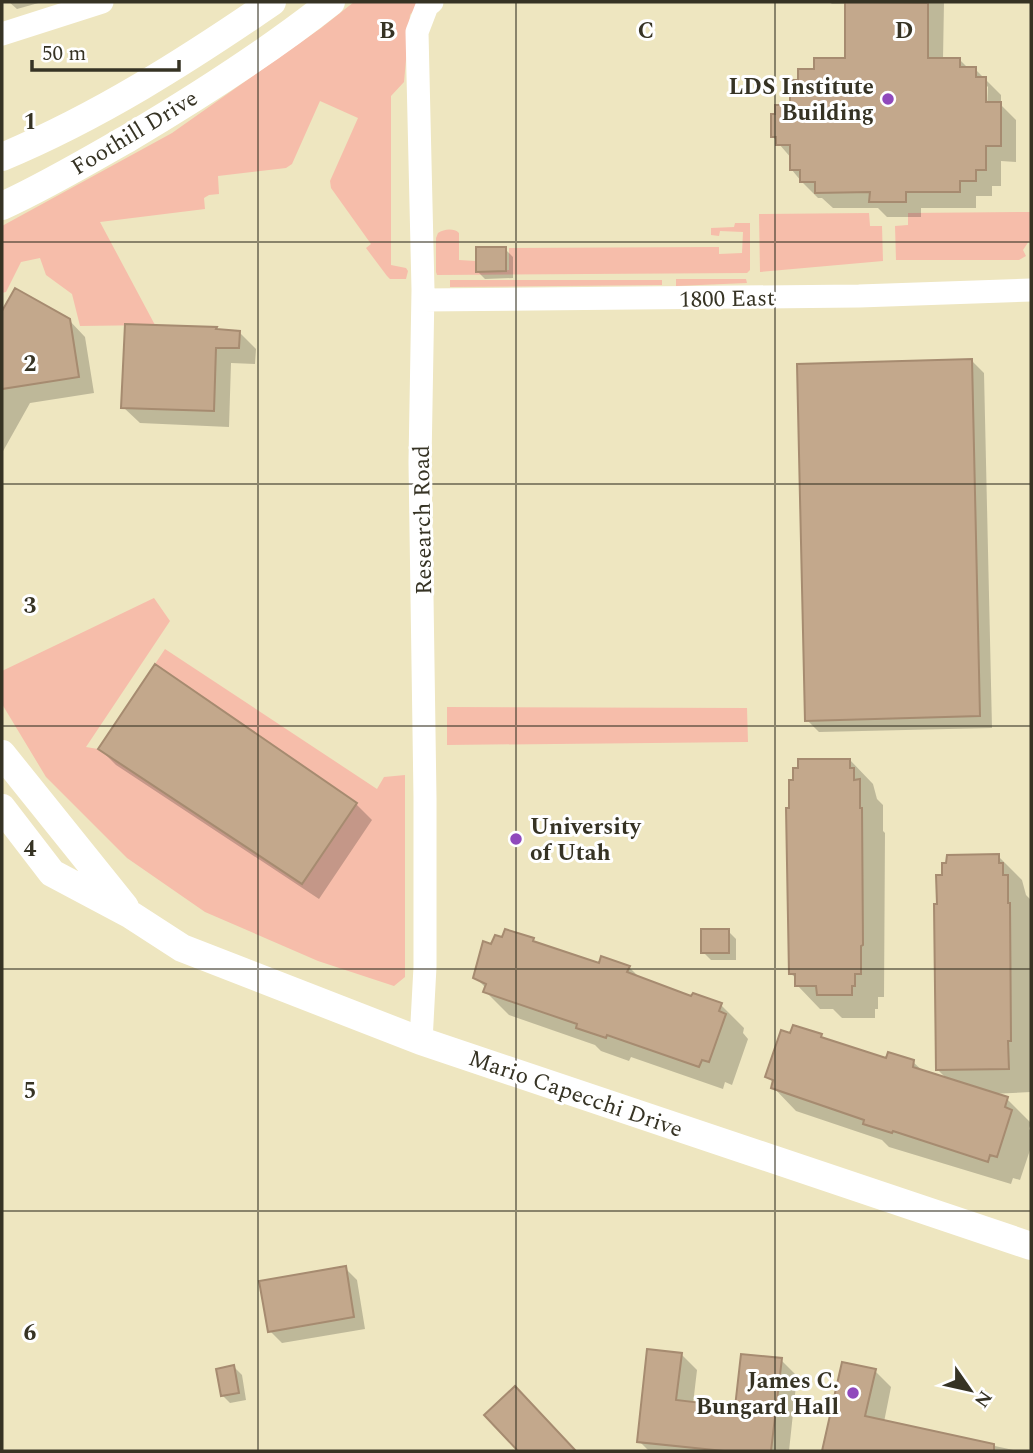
<svg xmlns="http://www.w3.org/2000/svg" width="1033" height="1453" font-family="Spectral,serif">
<style>
.green{fill:#f6bdaa}
.shadow{fill:#0003;fill-rule:evenodd}
.building{fill:#c3a88c;stroke:#a68b70;stroke-width:2}
.lines{fill:none;stroke-linecap:round;stroke-linejoin:round}
.minor{stroke:#fff;stroke-width:23}
.major{stroke:#fff;stroke-width:28}
.grid{fill:none;stroke:#363324;stroke-width:2;stroke-opacity:0.55}
.poi-dot{fill:#9049bc;stroke:#fff;stroke-width:2.5}
.labels{text-anchor:middle;stroke-width:6;stroke-linejoin:round;paint-order:stroke}
.poi-label{font-size:23px;font-weight:bold;fill:#363324;stroke:#fff;text-anchor:end}
.street-label{font-size:23px;fill:#363324;stroke:#fff}
.grid-label{font-size:23px;text-anchor:middle;font-weight:bold;fill:#363324;stroke:#fff;stroke-width:6;stroke-linejoin:round;paint-order:stroke}
</style>
<rect width="100%" height="100%" fill="#eee6c0"/>
<path class="green" d="M354,2H420L410,15L404,82L391,96V265L406,268L408,271L406,279H390L387,276L366,248L371,244L331,188L330,181L358,118L320,101L292,164L286,168L218,176L219,194L209,195L204,198L205,209L100,222L155,325L80,326L72,294L46,275L40,258L21,262L6,292L2,293V226L172,133L321,28Z
M1031,212V241H1029L1023,250L1026,256L1019,260H896L895,226L908,225V213Z
M869,213L870,226H882L883,261L760,272L759,214Z
M735,223H750V270L747,273L437,275L436,272V238L438,233C444,229 454,228 459,233V260L476,261V272L509,270V248L712,247H719V254L742,253L743,232L720,231L719,236L711,235V228L734,227Z
M676,279H746L747,283L676,286Z
M450,280H662V285L450,287Z
M154,598L170,621L86,747L98,749L301,884L155,664L165,649L377,789L384,777L405,775V977L394,986L318,961L205,912L127,858L46,777L2,704V671Z
M447,707L747,708L748,742L447,745Z"/>
<path class="shadow" d="M9,2H42L17,9Z
M829,2H973H944L943,59H959L969,69H975L1001,95V105L1016,120V162L1001,161V186H992V196H976V208H921V217H887L878,208H833L822,198H818L801,181L792,170V159L773,137L792,107L800,82L816,70L847,60V4H832ZM984,83L988,87L987,111H984Z
M505,249L513,257V278L485,279L477,271Z
M15,290L69,320L85,337L94,393L30,403L2,453V314Z
M216,329L219,331L239,332L256,349L255,364L231,363L229,427L140,423L123,407Z
M972,361L984,373L992,728L819,732L807,720Z
M100,749L356,804L372,820L319,899L116,765Z
M850,760L873,784L877,799L883,805V831L885,833L884,997H878V1009H875V1018H842L833,1009H820L797,985V979L791,974Z
M998,856L1022,880L1026,895L1031,900V1092L991,1094L1007,1099L1031,1123L1029,1129L1031,1131V1147L1020,1180L1013,1178L1011,1184L889,1147L882,1140L796,1111L773,1087L774,1083L767,1076L821,1036L825,1040L887,1060L913,1062L924,1072L948,1080L938,1070Z
M728,931L736,939V960H711L703,952Z
M533,940L537,944L600,965L629,967L641,979L692,998L721,1005L744,1028L743,1033L748,1039L732,1085L725,1082L723,1089L631,1057L629,1061L601,1051L595,1045L509,1015L485,991L486,988L475,977L492,946Z
M345,1268L357,1280L365,1329L282,1343L270,1331Z
M681,1354L697,1370L693,1404L736,1409L781,1360L797,1376L789,1451H649L639,1441Z
M843,1364L875,1371L891,1387L884,1422L1018,1451H824Z
M234,1367L242,1375L246,1400L230,1403L222,1395Z"/>
<path class="building" d="M845,2L928,3V58H960V67H976V77H986V102H1001V146H986V170H976V181H960V192H906V202H869L870,192L815,193V182H800V170H790V145H776V137H771V114H775V105H790V80H798V69H814V58H845Z
M476,247H506V271L476,272Z
M15,288L70,319L79,377L2,389V311Z
M125,324L217,327L216,329L240,331L239,348H216L214,411L121,408Z
M972,359L980,716L805,721L797,364Z
M155,664L357,803L302,884L98,749Z
M798,759H850V768H854V780L860,779V808H862L863,945L861,946V974H855V986H852V995H817L816,986H795V974H789L786,808H789V780H793V768H798Z
M999,854V863H1003V875H1008V903H1010L1011,1041H1008L1009,1069L936,1070L934,904H937L936,875H942V863H946L947,855Z
M505,929L534,938L533,941L599,963L601,956L630,966L627,972L691,996L693,993L722,1003L719,1011L726,1014L709,1062L702,1060L699,1067L607,1035L606,1038L576,1028L577,1024L483,992L486,984L473,978L483,941L491,944L495,935L502,937Z
M701,929H729V953H701Z
M793,1025L822,1034L821,1037L886,1058L888,1052L914,1060L913,1067L1008,1097L1005,1107L1012,1110L997,1157L990,1155L988,1162L893,1131L892,1133L863,1124L864,1120L771,1088L773,1080L765,1077L781,1030L790,1033Z
M346,1266L354,1317L268,1332L259,1281Z
M647,1349L682,1353L676,1400L735,1407L741,1354L782,1358L771,1451H724L637,1442Z
M842,1362L876,1369L865,1416L994,1444V1451H822Z
M234,1365L239,1393L221,1396L216,1369Z
M515,1386L576,1451H518L484,1415Z"/>
<g class="lines">
<path class="minor" d="M2,34L102,2
M423,300L859,296L1031,290
M421,1041L425,967V798L420,462L423,290L417,32L427,6L432,2"/>
<path class="major" d="M2,157C98,117 186,61 272,2
M2,206C46,186 88,161 130,137C199,96 268,52 331,2
M2,754L125,907
M2,808L52,873L131,915L182,948L421,1041L1031,1246"/>
</g>
<path class="grid" d="M258,2V1451M516,2V1451M775,2V1451M2,242H1031M2,484H1031M2,726H1031M2,969H1031M2,1211H1031"/>
<g class="poi-dot">
<circle cx="888" cy="99" r="7"/>
<circle cx="516" cy="839" r="7"/>
<circle cx="853" cy="1393" r="7"/>
</g>
<g class="labels">
<g class="poi-label">
<text x="874" y="94">LDS Institute<tspan x="874" dy="26">Building</tspan></text>
<text x="530" y="834" text-anchor="start">University<tspan x="530" dy="26">of Utah</tspan></text>
<text x="839" y="1388">James C.<tspan x="839" dy="26">Bungard Hall</tspan></text>
</g>
<g class="street-label">
<text transform="translate(134 132) rotate(-31)" y="8">Foothill Drive</text>
<text transform="translate(727 298) rotate(-1)" y="8">1800 East</text>
<text transform="translate(422 520) rotate(-91)" y="8">Research Road</text>
<text transform="translate(576 1093) rotate(19)" y="8">Mario Capecchi Drive</text>
</g>
</g>
<g class="grid-label">
<text x="387" y="38">B</text>
<text x="646" y="38">C</text>
<text x="904" y="38">D</text>
<text x="30" y="129">1</text>
<text x="30" y="371">2</text>
<text x="30" y="613">3</text>
<text x="30" y="856">4</text>
<text x="30" y="1098">5</text>
<text x="30" y="1340">6</text>
</g>
<rect width="1033" height="1453" fill="none" stroke="#363324" stroke-width="7"/>
<g transform="translate(970 1390) rotate(124)" stroke="#ffffff" stroke-width="5" paint-order="stroke">
<path d="M0-5L12 26L0 18L-12 26Z" fill="#363324"/>
<text y="-10" font-size="19" font-weight="bold" text-anchor="middle" fill="#363324">N</text>
</g>
<path d="M32 60v10h147v-10" fill="none" stroke="#363324" stroke-width="3.5"/>
<text x="42" y="60" font-size="21" fill="#363324" stroke="#ffffff" stroke-width="5" paint-order="stroke">50 m</text>
</svg>
